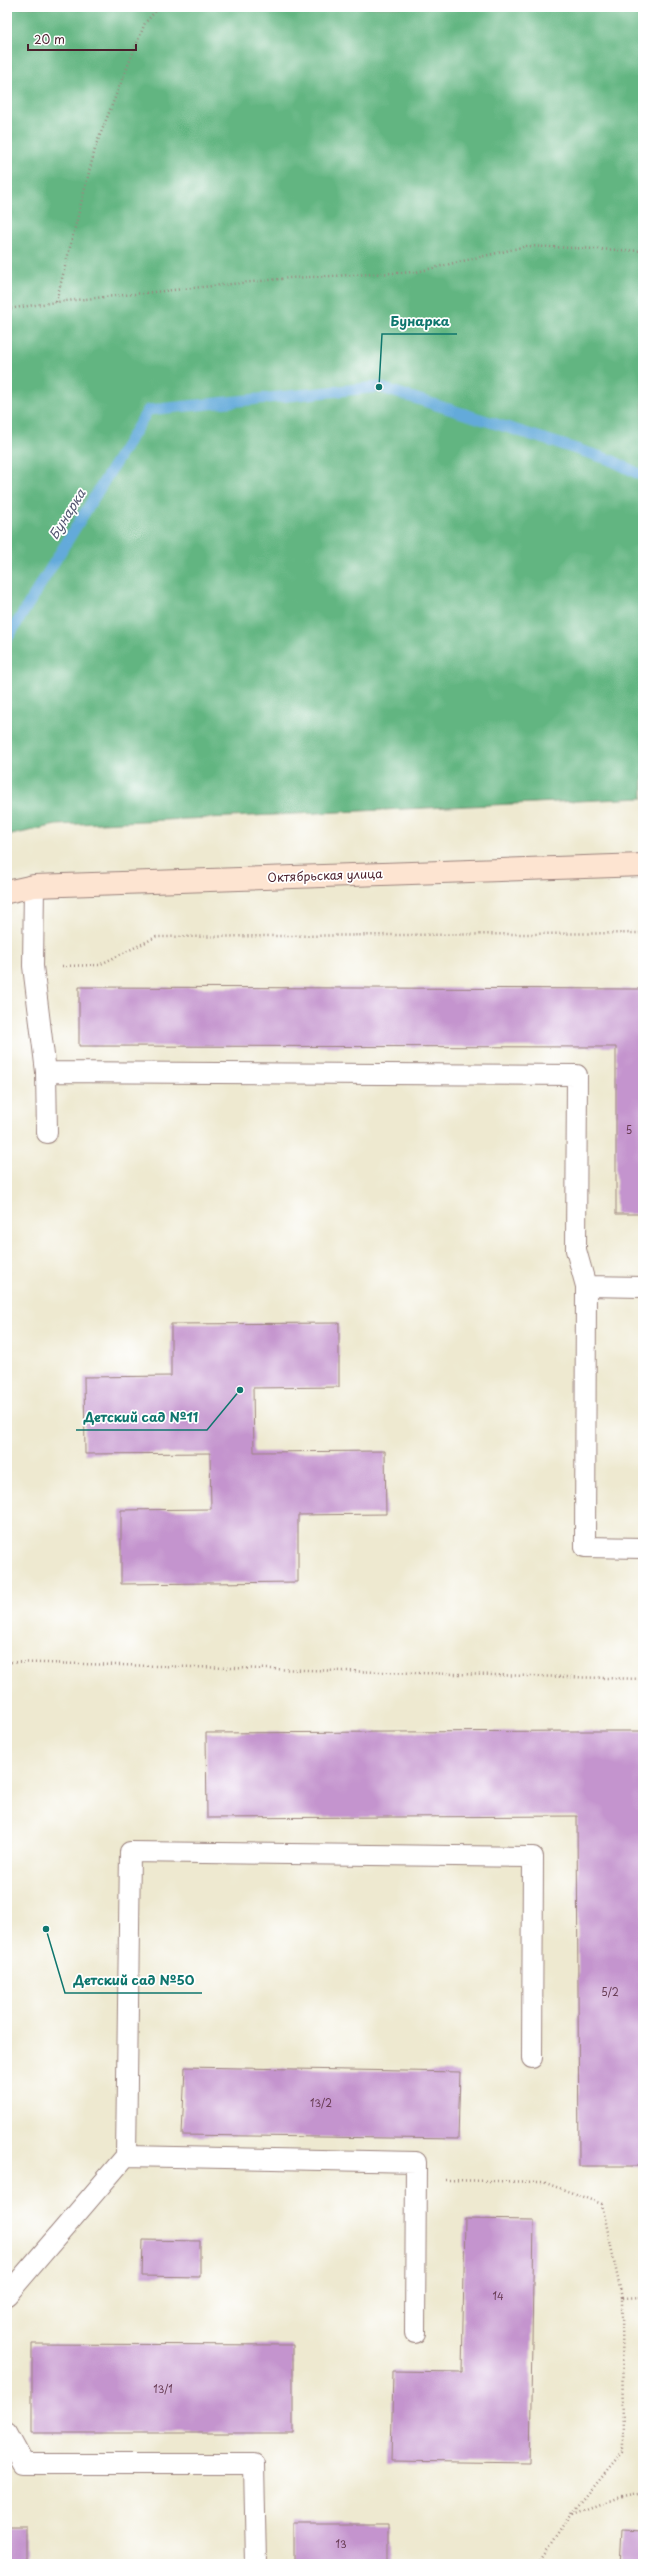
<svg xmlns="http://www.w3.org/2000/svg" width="650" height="2571" font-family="'Playpen Sans',sans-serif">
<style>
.forest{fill:#62b581;stroke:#566a56}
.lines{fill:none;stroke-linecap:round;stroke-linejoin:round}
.stream{stroke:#64aada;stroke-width:11}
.building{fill:#c494ce}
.lane-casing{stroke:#9c847e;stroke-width:22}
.secondary-casing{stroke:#9c847e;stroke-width:24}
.path{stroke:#9c847e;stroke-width:2.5;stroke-dasharray:1 3;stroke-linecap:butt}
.lane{stroke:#fff;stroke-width:20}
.secondary{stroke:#fde4d1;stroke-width:22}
.labels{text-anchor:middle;stroke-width:3.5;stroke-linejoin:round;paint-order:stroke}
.number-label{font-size:10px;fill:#683c54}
.street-label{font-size:12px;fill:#4a1f2b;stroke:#fff}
.water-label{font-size:13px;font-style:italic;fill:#545771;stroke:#fff}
.leader{fill:none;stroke:#0f766e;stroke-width:1.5}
.callout-dot{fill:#0f766e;stroke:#fff;stroke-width:1.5}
.callout-label{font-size:13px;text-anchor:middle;font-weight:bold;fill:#0f766e;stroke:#fff;stroke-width:3.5;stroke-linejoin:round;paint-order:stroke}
</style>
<rect width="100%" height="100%" fill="#fff"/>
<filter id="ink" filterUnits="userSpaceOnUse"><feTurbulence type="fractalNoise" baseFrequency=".025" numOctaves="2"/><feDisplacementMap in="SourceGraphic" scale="8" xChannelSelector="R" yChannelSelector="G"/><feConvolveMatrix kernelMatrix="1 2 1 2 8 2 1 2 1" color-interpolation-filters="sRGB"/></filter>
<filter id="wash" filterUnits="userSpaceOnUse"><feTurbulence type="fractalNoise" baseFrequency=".012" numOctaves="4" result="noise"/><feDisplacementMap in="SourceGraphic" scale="16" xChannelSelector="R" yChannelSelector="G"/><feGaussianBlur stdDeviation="0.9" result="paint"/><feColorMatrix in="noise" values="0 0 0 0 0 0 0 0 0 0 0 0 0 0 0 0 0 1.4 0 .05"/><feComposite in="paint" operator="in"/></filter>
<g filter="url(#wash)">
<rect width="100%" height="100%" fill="#eee9d0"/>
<path class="forest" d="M7,7H643V798L56,825L7,836Z"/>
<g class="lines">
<path class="stream" d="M7,639L148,410L379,387L611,460L643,476"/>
</g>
<g id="blocks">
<path class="building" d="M79,987L643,989V1214H616V1047L79,1046Z
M339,1323V1387L253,1388L254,1452L385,1451L386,1514L298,1515V1582L121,1584V1510L211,1509L210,1453L85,1454L84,1377L171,1376V1324Z
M577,1731H643V2166H579L577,1816L207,1818L206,1733Z
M185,2067L460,2072L458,2139L182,2135Z
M465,2219L534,2220L530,2463L391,2461L393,2371L462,2372Z
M143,2240L200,2241V2277L142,2276Z
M32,2344L293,2345V2433H32Z
M293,2524H388V2564H293Z
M7,2527H26V2564H7Z
M622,2529L643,2530V2564H620Z"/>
</g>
</g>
<g filter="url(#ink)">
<use href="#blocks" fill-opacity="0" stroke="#9c847e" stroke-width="1"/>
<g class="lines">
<defs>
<path id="lane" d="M34,886L33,966L46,1072L577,1075L576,1250L586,1286L585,1547L643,1548
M46,1072L47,1133
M586,1286L643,1287
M126,2156L130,1852L533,1857L532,2058
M7,2295L126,2156L416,2162L415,2333
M7,2433L24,2464H254L256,2564"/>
<path id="secondary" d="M7,892L34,886L643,865"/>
</defs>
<use href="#lane" class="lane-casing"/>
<use href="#secondary" class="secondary-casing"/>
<path class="path" d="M56,302L96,145L145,23L159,7
M7,309L56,302L290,278L416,272L527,246L643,251
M62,966L99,965L156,937L643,933
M7,1662L643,1679
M445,2180L543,2182L602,2204L622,2298
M572,2514L617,2498L643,2493
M538,2564L571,2514L623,2452L622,2298L643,2297"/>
<use href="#lane" class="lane"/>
<use href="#secondary" class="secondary"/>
</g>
</g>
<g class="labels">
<g class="number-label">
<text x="629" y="1134">5</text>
<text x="610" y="1996">5/2</text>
<text x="321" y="2107">13/2</text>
<text x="498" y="2300">14</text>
<text x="163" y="2393">13/1</text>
<text x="341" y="2548">13</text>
</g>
<g class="street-label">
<text transform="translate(325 876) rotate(-2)" y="4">Октябрьская улица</text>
</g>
<g class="water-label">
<text transform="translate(67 514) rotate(-58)" y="5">Бунарка</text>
</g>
</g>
<path class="leader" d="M379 387L382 334H457M240 1390L207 1430H76M46 1929L65 1993H202"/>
<g class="callout-dot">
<circle cx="379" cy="387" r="4"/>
<circle cx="240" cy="1390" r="4"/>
<circle cx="46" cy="1929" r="4"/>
</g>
<g class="callout-label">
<text x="420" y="326">Бунарка</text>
<text x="141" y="1422">Детский сад №11</text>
<text x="134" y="1985">Детский сад №50</text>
</g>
<rect width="650" height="2571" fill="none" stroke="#fff" stroke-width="24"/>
<path d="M28 44v6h108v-6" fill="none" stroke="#4a1f2b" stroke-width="2"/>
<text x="34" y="44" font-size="12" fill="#4a1f2b" stroke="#ffffff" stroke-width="3" paint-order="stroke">20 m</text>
</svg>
